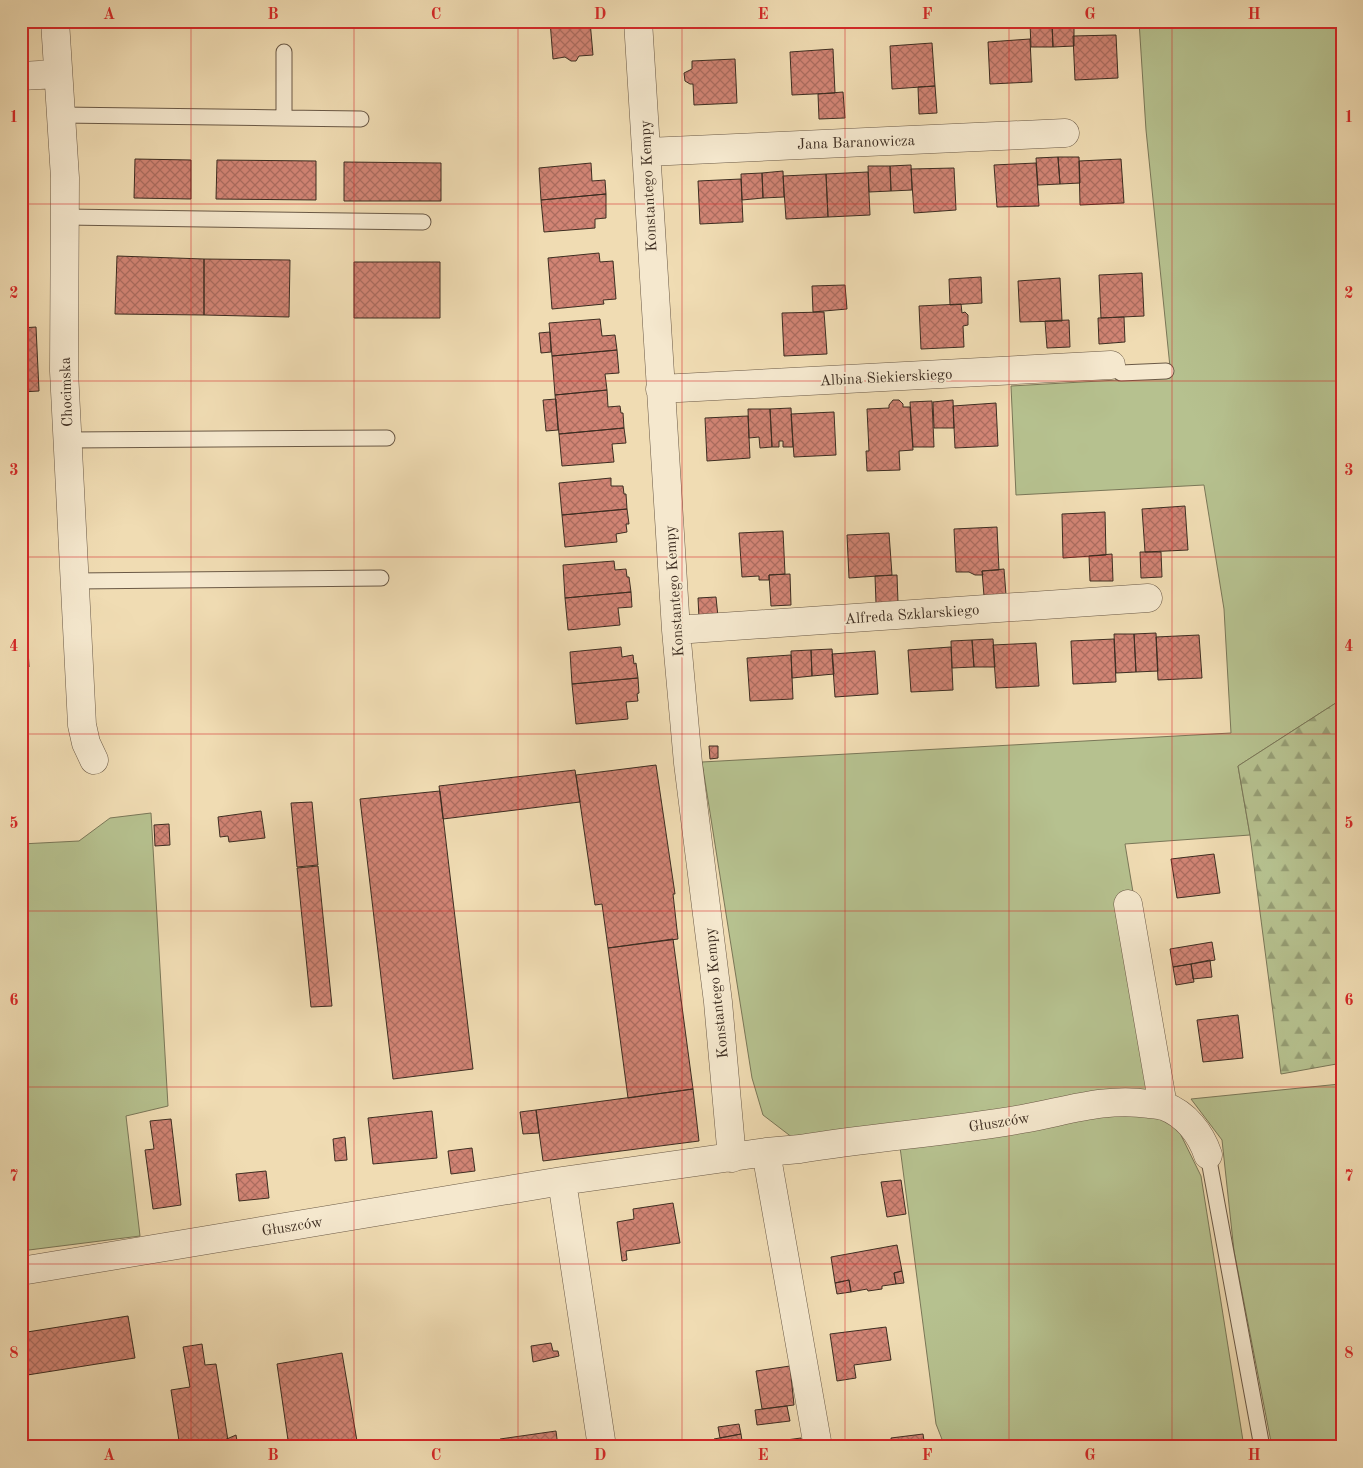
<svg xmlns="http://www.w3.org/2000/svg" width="1363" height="1468" font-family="'Old Standard TT',serif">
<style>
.grass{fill:#b6c18f;stroke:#7a7758}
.forest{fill:url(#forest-firs);stroke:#7a7758}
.building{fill:url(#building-cross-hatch);stroke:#3d2d21}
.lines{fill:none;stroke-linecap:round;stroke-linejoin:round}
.lane-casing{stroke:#6a5946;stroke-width:17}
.street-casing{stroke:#6a5946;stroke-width:29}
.lane{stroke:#f5e8ce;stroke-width:15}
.street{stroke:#f5e8ce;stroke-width:28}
.grid{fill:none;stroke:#d62828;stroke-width:1;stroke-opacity:0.55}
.labels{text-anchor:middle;stroke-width:4;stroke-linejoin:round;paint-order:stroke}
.street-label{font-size:15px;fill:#3d2d21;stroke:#f5e8ce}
.neatline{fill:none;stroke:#d62828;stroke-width:2}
.grid-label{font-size:16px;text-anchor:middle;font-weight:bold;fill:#d62828}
</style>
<defs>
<pattern id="forest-firs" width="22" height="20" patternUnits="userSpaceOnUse" patternTransform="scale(1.25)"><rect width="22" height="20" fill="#b6c18f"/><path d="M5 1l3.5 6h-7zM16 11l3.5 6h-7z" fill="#959d74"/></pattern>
<pattern id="building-cross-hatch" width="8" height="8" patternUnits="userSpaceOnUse" patternTransform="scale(1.25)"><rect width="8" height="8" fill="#d18474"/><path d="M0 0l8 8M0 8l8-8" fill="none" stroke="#ab6c5f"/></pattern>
</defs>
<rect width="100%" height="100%" fill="#f0dcb3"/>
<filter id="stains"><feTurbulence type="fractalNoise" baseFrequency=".004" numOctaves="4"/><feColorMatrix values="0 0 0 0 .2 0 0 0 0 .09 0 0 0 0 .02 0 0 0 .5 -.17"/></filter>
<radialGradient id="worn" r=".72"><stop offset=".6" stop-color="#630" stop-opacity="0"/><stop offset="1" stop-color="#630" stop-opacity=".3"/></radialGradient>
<path class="grass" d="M1139,21H1342V699L1238,766L1250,835L1125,844L1166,1091L845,1134L793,1138L763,1115L752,1078L702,762L1231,733L1224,609L1204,485L1016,495L1011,386L1171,377L1146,130Z
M151,813L168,1106L126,1116L140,1236L21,1251V844L79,841L110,818Z
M1340,1084L1342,1091V1447H1272L1234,1251L1222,1140L1191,1099Z
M1154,1112L1177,1127L1201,1176L1244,1447H945L936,1424L900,1147L1070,1119Z"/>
<path class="forest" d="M1342,699V1063L1281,1074L1250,835L1238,766Z"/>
<path class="building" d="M550,21H590L593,55L579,56L576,61H571L565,57L553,59Z
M1074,23V46L1053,47L1052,24Z
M1030,24H1052L1053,47H1031Z
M1116,35L1118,78L1075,80L1073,36Z
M1030,39L1032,82L990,84L988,42Z
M932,43L935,86L892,89L890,46Z
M833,49L835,93L792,95L790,52Z
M735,59L737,103L694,105L693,84H690L685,81L684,73L692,69V61Z
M935,86L937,113L919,114L918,87Z
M843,92L845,118L819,119L818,94Z
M1058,157H1079L1080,183L1060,184Z
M1058,157L1060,184L1038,185L1036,158Z
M135,159L191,160V199L134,198Z
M1121,159L1124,203L1080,205L1079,161Z
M217,160L316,161V200L216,199Z
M344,162L441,163V201H344Z
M591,163L592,181L605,180L606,194L541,200L539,168Z
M1036,163L1039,206L997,207L994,165Z
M911,165L912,190L891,191L890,166Z
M868,166H890L891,191L869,192Z
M954,168L956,210L914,213L911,169Z
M783,171L784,197L763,198L762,173Z
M868,172L870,215L828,217L826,174Z
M762,173L763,198L742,200L741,174Z
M826,174L828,217L786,219L783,176Z
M741,179L743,222L700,224L698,181Z
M606,194V218L595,219V228L544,232L541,200Z
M599,253L600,262L613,261L616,299L603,300L604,304L552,309L548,258Z
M117,256L204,259V315L115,314Z
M204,259L290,260L289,317L204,315Z
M354,262H440V318H354Z
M1142,273L1144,316L1101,318L1099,275Z
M981,277L982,303L950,305L949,279Z
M1060,278L1062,321L1020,322L1018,281Z
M845,285L847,309L813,312L812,286Z
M961,304L962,313L965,312L968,315V325L963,326L964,347L921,349L919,306Z
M824,312L827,354L784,356L782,313Z
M1124,317L1125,342L1099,344L1098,318Z
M600,319L602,336L615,335L617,350L552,356L549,323Z
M1069,320L1070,347L1047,348L1045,321Z
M36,327L39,391L21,392V328Z
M550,332L551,352L541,353L539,333Z
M617,350L619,373L605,374L607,390L555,395L552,356Z
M607,390L608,407L620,406L621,413H623L624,428L559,434L555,395Z
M556,399L558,430L546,431L543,400Z
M893,400H899L903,404V407H910L913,450L899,451L900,470L867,471L866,451H869L867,409L889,408V405Z
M953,400L954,428H934L933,402Z
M932,401L934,447H913L910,402Z
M996,403L998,446L955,448L953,406Z
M791,408L793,447H783V441H779V447H772L770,409Z
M748,409H770L772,447L760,448L759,437L749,438Z
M834,412L836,455L794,457L791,414Z
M748,416L750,458L707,461L705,418Z
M624,428L626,443L612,444L614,462L562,466L559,434Z
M611,478V486H623L624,494H626L627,509L562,515L559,483Z
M1185,506L1188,550L1145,552L1142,509Z
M627,509L629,524H626L627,532L616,534L617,542L565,547L562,515Z
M1105,512L1106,555L1063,558L1062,514Z
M997,527L999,570L982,571L983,575H975L969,572H956L954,529Z
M783,531L785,574L769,575V580H759V576L742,577L739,533Z
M889,533L892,575L849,578L847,535Z
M1140,552H1161L1162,577L1141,578Z
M1112,554L1113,581H1090L1089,556Z
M614,561L615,570L626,569L627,577H629L631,592L565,598L563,565Z
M1004,569L1006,595L984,596L982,571Z
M790,574L791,605L771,606L769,575Z
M897,575L898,602L876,603L875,576Z
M21,578H24L29,667H21Z
M631,592L632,607L618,608L620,625L568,630L565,598Z
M716,597L718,617L699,618L698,598Z
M1156,633L1158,671L1136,672L1134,634Z
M1114,634H1134L1136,672L1116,673Z
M1199,635L1202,678L1158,680L1156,637Z
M993,639L995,667H974L972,640Z
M1114,639L1116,682L1073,684L1071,641Z
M972,640L974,667L952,668L951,641Z
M1036,643L1039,686L996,688L993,645Z
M621,647L622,657L633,655L634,664L636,663L638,678L572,684L570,652Z
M951,647L953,690L911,692L908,650Z
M832,649L834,674L812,676L811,650Z
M811,650L812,676L792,678L791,651Z
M875,651L878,694L835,697L832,654Z
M791,655L793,699L750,701L747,658Z
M638,678L639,693L637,694L638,701L626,702L628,719L576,724L572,684Z
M709,746H718V758L710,759Z
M656,765L675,894H673L678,939L608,948L602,904L595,905L576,775Z
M575,770L580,802L443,819L439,786Z
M440,791L473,1069L393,1079L360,799Z
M312,802L318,865L297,867L291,803Z
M261,811L265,838L229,842L228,836L220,837L218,817Z
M169,824L170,845L155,846L154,825Z
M1214,854L1220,893L1177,898L1171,859Z
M318,866L332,1006L311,1007L297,868Z
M673,939L693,1089L628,1098L608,948Z
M1212,942L1215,960L1173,967L1170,949Z
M1210,960L1212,977L1193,979L1191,964Z
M1191,964L1194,982L1176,985L1173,967Z
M1238,1015L1243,1058L1203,1062L1197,1020Z
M693,1089L699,1141L543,1161L536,1110Z
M536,1110L539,1133L523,1134L520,1112Z
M432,1111L437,1158L373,1164L368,1118Z
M171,1119L181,1205L153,1209L145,1150L154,1149L150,1121Z
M345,1137L347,1160L335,1161L333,1139Z
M472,1148L475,1171L451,1174L448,1151Z
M266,1171L269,1198L239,1201L236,1174Z
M901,1180L906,1214L887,1217L881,1182Z
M673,1203L680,1243L626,1251L627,1260L622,1261L617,1222L634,1219L633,1209Z
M897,1245L902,1271L894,1273L896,1284L882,1286V1289L868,1291L867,1289L851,1292L849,1280L835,1283L831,1257Z
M902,1271L904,1283L896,1284L894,1273Z
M849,1280L851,1292L837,1294L835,1283Z
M128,1316L135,1358L21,1376V1333Z
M886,1327L891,1360L854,1365L856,1378L837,1381L830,1334Z
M551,1343L553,1351H558L559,1356L533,1362L531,1346Z
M202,1344L205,1365L216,1364L229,1447H180L171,1390L190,1387L183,1347Z
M342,1353L358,1447H289L277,1364Z
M790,1366L794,1405L762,1409L756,1371Z
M787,1406L790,1421L757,1425L755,1410Z
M739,1424L741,1434L720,1438L718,1427Z
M21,1429H23L25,1444L38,1443L48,1447H21Z
M556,1431L558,1447H501L500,1439Z
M741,1434L743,1447H715L714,1439Z
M923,1434L925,1447H892L891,1438Z
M236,1435L238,1447H208Z
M801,1438L802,1447H757L756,1444Z"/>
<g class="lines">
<defs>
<path id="lane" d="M61,115L284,118V52
M284,118L361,119
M65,217L423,222
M1111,365L1121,373L1166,371
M68,440L387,438
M75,581L381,578
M1208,1155L1262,1447"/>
<path id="street" d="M55,21L65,178L64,371L82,725L86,743L94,760
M638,21L676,630L688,763L718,1002L732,1158
M21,76L58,74
M647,152L1065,133
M660,389L1111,365
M676,630L1148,598
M1128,904L1163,1106
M766,1152L818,1447
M562,1181L602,1447
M21,1271L562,1181L766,1152L800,1149C873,1137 948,1132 1022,1119C1064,1112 1105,1097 1149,1104C1154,1104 1159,1105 1164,1106C1186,1114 1201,1134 1208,1155"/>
</defs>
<use href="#lane" class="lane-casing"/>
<use href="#street" class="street-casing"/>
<use href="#lane" class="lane"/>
<use href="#street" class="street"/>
</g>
<path class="grid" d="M191,21V1447M354,21V1447M518,21V1447M682,21V1447M845,21V1447M1009,21V1447M1172,21V1447M21,204H1342M21,381H1342M21,557H1342M21,734H1342M21,911H1342M21,1087H1342M21,1264H1342"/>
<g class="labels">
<g class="street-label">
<text transform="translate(856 142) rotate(-2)" y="5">Jana Baranowicza</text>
<text transform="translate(648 186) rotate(-93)" y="5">Konstantego Kempy</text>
<text transform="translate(886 377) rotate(-3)" y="5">Albina Siekierskiego</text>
<text transform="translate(66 392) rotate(-92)" y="5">Chocimska</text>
<text transform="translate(674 591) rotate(-94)" y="5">Konstantego Kempy</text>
<text transform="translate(912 614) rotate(-4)" y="5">Alfreda Szklarskiego</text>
<text transform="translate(716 993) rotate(-96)" y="5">Konstantego Kempy</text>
<text transform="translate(999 1122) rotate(-9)" y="5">Głuszców</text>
<text transform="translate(292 1226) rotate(-9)" y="5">Głuszców</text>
</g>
</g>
<rect width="1363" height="1468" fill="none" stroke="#f0dcb3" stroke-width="55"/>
<rect x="28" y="28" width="1308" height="1412" class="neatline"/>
<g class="grid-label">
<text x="109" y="19">A</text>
<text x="273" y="19">B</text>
<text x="436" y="19">C</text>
<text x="600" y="19">D</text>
<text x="763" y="19">E</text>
<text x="927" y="19">F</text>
<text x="1090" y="19">G</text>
<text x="1254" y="19">H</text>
<text x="14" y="122">1</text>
<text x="1349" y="122">1</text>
<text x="14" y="298">2</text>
<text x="1349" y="298">2</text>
<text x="14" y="475">3</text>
<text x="1349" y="475">3</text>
<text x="14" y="651">4</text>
<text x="1349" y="651">4</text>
<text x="14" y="828">5</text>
<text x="1349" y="828">5</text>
<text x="14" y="1005">6</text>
<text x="1349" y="1005">6</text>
<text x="14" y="1181">7</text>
<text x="1349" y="1181">7</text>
<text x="14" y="1358">8</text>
<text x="1349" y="1358">8</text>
<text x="109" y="1460">A</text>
<text x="273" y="1460">B</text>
<text x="436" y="1460">C</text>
<text x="600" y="1460">D</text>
<text x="763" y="1460">E</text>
<text x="927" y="1460">F</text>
<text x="1090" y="1460">G</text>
<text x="1254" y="1460">H</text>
</g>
<rect width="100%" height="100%" filter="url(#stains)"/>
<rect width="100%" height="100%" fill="url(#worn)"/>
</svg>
